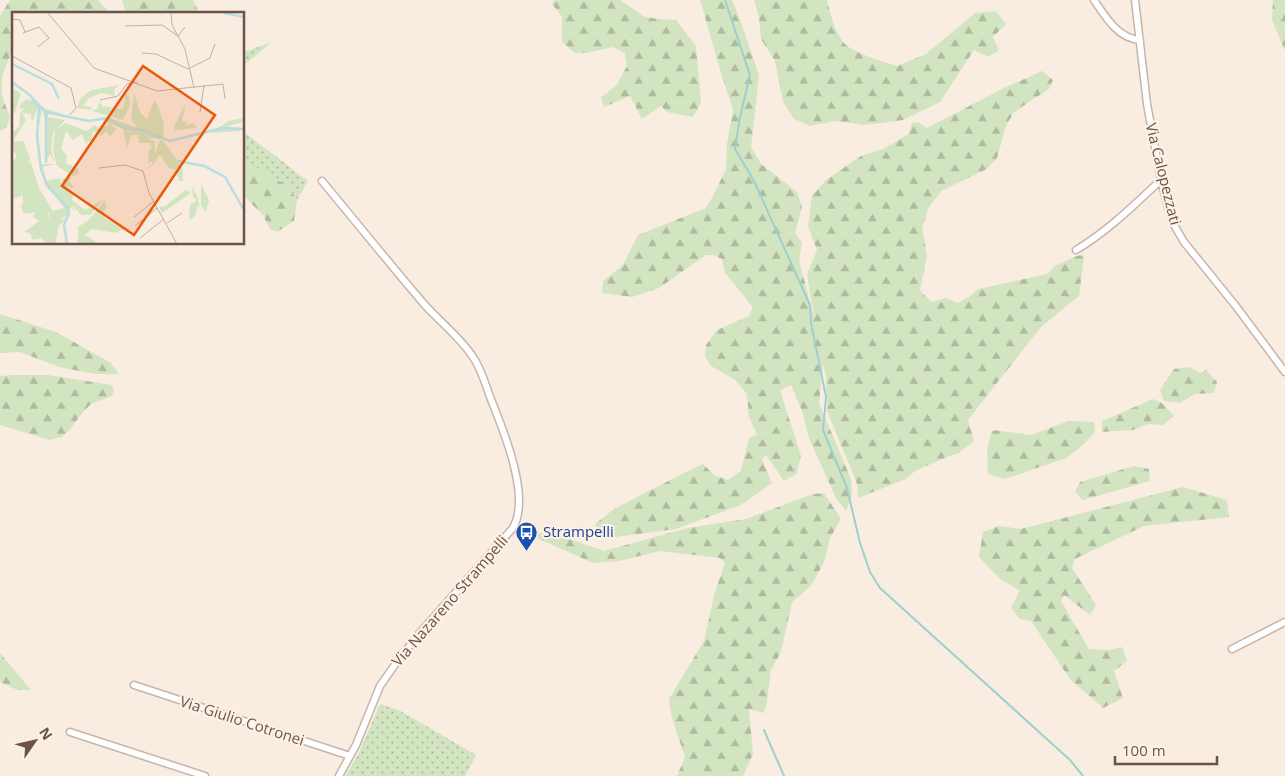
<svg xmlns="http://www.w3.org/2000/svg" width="1285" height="776" font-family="'Open Sans',sans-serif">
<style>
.grass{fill:url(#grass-dots)}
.forest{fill:url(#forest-firs)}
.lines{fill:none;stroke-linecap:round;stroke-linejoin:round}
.stream{stroke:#9fced0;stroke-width:2}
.street-casing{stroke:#c8b4aa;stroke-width:9}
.street{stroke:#fff;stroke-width:6}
.labels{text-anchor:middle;stroke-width:4.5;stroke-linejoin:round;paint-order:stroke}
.street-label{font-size:15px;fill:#6d534b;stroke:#fdf1e6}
.transit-label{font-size:15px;fill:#164399;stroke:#fdf1e6;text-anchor:start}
.inset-river{fill:none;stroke:#b8dee0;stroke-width:2.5}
.inset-road{fill:none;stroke:#c1afa5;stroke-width:1}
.view{fill:#e8590c;fill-opacity:0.15;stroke:#e8590c;stroke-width:2.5}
.inset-edge{fill:none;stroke:#6d534b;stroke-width:2.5}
</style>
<defs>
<pattern id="grass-dots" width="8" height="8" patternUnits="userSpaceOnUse" patternTransform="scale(1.25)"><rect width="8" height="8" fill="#d3e4c1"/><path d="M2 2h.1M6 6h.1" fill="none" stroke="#afbb9f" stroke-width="1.8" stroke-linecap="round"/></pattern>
<pattern id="forest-firs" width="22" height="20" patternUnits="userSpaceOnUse" patternTransform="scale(1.25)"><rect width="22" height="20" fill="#d3e4c1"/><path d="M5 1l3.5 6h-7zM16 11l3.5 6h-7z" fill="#afbb9f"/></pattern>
</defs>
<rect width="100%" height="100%" fill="#f9ede1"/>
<path class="grass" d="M272,42L244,65V52Z
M244,132L308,181L297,200L288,186L254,166L244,161Z
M380,704L399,710L476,755L465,776H345L358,755Z"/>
<path class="forest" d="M10,0H98L107,10V14H33L32,13L30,14H14V46L2,76V96L10,117L7,127L0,131V16Z
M122,0H193L200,14H126Z
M554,0H620L645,17L659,19L676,20L696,46L701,103L693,117L667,112L661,106L642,119L630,96L604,107L601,97L616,86L627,66L625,53L613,47L586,53H575L562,42V17L552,4Z
M700,0H732L739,17L759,75L751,147L761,164L797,192L802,206L795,234L802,242L799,260L814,318L807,274L817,250L808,227L812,196L826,180L861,156L883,149L909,134L912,123L918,122L927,128L1004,88L1042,71L1053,80L1049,89L1014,112L1006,126L997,158L987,169L941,191L929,207L922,227L927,256L920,290L931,302L946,298L958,303L972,295L978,289L1047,274L1055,266L1076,256L1084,255L1079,296L1041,327L968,420L974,441L959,453L947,457L915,471L906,479L858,498L857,484L827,411L826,376L823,364L819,403L851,479L852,495L846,511L836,498L809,438L802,411L791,385L780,390L801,456L796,474L784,481L766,455L762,459L772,483L741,505L676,529L601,539L595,524L614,509L682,474L703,464L714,475L728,480L741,471L749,438L757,435L749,417L747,394L735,380L711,366L705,357L706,345L717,330L749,316L753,307L725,273L722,259L713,255H706L659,288L632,297L602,293L603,281L623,265L638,235L706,208L713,196L726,169L727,144L733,109L721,73Z
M754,0H827C831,15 834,31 844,43C853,53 884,62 897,66L926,54L975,13L996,11L1006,24L993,37L999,50L988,57L974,50L940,102L903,120L865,125L835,121L810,126L794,119L783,102L775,61L761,39L759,17Z
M1273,0H1285V51L1272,20Z
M244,161L254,166L288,186L297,200L294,221L277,232L270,229L263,215L244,196Z
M0,314L56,332L111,363L119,374H95L59,367L20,352L0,353Z
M1189,367L1200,373L1206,370L1217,382L1214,393L1195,394L1180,403L1164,401L1160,390L1174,369Z
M13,375H48L111,385L114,390L112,396L91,404L83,412L68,432L61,437L50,440L0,425V376Z
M1153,399L1162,403L1174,416L1163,425L1148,424L1133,430L1102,432V421Z
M1068,421L1094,422L1095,432L1083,445L1066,458L1005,479L988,474L987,450L992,430L1032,435Z
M1134,466L1149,469L1150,481L1083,500L1075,492L1080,482Z
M1183,487L1227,500L1229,517L1144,526L1075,559L1072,568L1096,605L1090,615L1064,595L1061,601L1089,649L1109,650L1122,647L1127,661L1114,671L1123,698L1103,708L1070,679L1031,621L1020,619L1011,608L1020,590L1001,580L979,557L983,532L999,526L1021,529Z
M824,493L841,519L830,538L824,562L811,586L792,602L781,652L771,670L767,701L764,713L749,709L753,754L743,776H677L685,757L672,718L669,699L704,641L715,592L725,563L720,558L660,551L619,561L593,563L537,538L539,533L549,532L604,551L688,528L746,519L813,494Z
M0,653L31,690H17L0,682Z"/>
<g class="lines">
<path class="stream" d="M725,0L750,75L740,117L735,149L754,181L810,305L811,323L826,397L823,430L847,488L860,543L870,572L880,588L1070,760L1083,776
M764,730L784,776"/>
<defs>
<path id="street" d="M1094,0C1105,16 1118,39 1140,40
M1135,0L1147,104L1161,180L1168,206L1174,225L1184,242L1235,305L1285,372
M322,181C356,222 389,263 424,304C439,321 460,337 473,357C482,370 486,387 492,402C504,432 532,500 512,529L418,635L394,666L380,686L356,745L339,776
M1076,250C1108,231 1134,205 1161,180
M1232,649L1285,622
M134,685L350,756
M70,732L205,776"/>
</defs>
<use href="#street" class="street-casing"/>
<use href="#street" class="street"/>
</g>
<defs>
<symbol id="bus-pin" viewBox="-11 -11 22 30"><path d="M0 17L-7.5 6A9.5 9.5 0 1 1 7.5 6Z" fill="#1a4fb4" stroke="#fdf1e6"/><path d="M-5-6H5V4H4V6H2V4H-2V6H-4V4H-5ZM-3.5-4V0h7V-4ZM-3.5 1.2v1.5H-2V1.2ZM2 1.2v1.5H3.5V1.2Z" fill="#fff"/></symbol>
</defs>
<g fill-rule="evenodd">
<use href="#bus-pin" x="514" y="520" width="25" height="34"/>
</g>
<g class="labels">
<g class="street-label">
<text transform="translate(1163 174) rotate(76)" y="5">Via Calopezzati</text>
<text transform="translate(450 601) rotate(-49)" y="5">Via Nazareno Strampelli</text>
<text transform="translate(242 721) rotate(18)" y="5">Via Giulio Cotronei</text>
</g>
<g class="transit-label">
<text x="543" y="537">Strampelli</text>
</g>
</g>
<g transform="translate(12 12)">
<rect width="232" height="232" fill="#f9ede1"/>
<path d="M26,94L56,104L36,102V105L53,108L41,121L39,139L43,150L38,142L34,150L35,111L30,98L26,119L29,152H43L31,155L34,169L47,166L63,199L58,195V202L46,208L44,203L52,195L33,173L27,150L24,122L28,105ZM18,149L28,178L40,198L35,200L40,212L35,218L28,185L13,168V155ZM180,175L186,186L188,197L186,193L183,204L177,208L178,193L185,188L181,185Z" fill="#d3e4c1"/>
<path d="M108,73L102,77L103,84L89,81L77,86L71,94L81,95L78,98L65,96L68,87L79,78ZM0,76L9,81L3,101L0,95ZM122,81L128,100L135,107L142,89L145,92L152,111L151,127L135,126L144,130L141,132L143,133V142L148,128H151L171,157V169H167L164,158L157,156L148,142L140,154L134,158L139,153L141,148L136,152L137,138L140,136L138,131H127L126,123H119L115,136L111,117L87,107L98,106L126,116L119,108ZM113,82L117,84L118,93L111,108L80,99L86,96L88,89L91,96L93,94L109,97L112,94ZM21,86L26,89L29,97L24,93L25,98L20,110L19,102L10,101L14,108L1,129H11L18,146L13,157L20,162L13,168L36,193L33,199L38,210L35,217L40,212L36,199L51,197L44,203L46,208L55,207L47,213L43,232H34L30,226L21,228L18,221L12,220L27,209L21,205L23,200L14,202L10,200V195L6,196L11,192V183L0,188V151L5,145L0,136V121L7,115L8,101L13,96L7,97L9,91L16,87L23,90ZM174,91L170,109L175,110L173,113L182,111L185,116L163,118L162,114ZM232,106V110L214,114L228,116V119L200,121L216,109ZM53,111L75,119L82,113L88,117L98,112L104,117L98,125L94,119L89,124L81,119L80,127L74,132L70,122L61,128L54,119L49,137L55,143L54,151L66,157L67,162L61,164L45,154L41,139L43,119ZM59,166L57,169L63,177L53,173L62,182L60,188L73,198L92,187L78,203H69L56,188L49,167ZM189,172L197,188L194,200L189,193ZM174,178L179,181L150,201L147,195L153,194ZM93,188L94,196L90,204L107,215H116L104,221L79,217L73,223L87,232H66V215L78,207Z" fill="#d3e4c1"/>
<path class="inset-river" d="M212,1L233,5M0,52L40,72L47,87M0,70L19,84L27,97L25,124L29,157L35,173L56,196L57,201L52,213L55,232M26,92L34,100L57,105L77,109L95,106L110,115L129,118L158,129L210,116L233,117M34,100V151M166,149L192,154L213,165L233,200"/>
<path class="inset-road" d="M35,0L82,56L145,79L211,72L213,87M159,0L160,13L173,37L182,76M0,7L8,8L13,20M113,14L150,13L166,24L173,15M11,21L27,15L37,26L26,35M130,41L144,42L176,57L198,46L203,32M0,44L59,76L64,96L58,103M88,88L106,84L115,72L125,70M188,100L192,73M87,156L113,153L131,159L137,181L165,232M122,205L142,189M155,211L170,201M123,214L145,196M128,226L152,207"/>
<path class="view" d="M131,54L203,103L122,223L50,174Z"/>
<rect width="232" height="232" class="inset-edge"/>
</g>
<g transform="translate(35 741) rotate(56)" stroke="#fdf1e6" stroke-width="4" paint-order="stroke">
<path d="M0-4L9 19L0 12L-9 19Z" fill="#6d534b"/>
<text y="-8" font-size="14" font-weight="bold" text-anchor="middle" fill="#6d534b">N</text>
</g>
<path d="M1115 756v8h102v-8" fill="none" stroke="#6d534b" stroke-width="2.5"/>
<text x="1122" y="756" font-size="15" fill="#6d534b" stroke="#fdf1e6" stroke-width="4" paint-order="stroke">100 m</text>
</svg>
